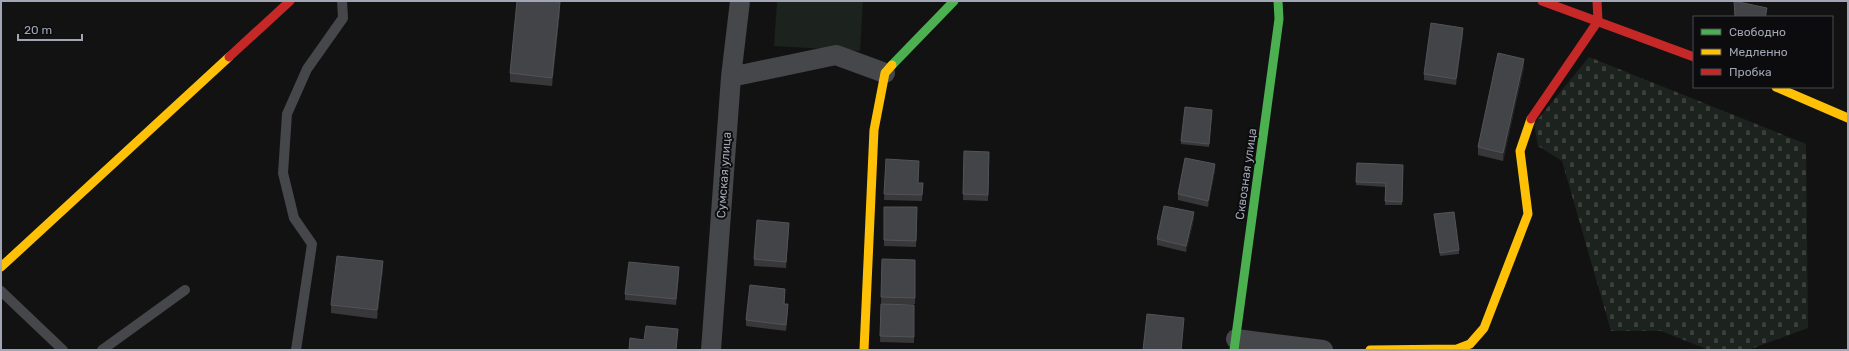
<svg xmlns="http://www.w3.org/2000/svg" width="1849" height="351" font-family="Rubik,sans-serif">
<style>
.green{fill:#1c221d}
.cemetery{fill:url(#cemetery-stones)}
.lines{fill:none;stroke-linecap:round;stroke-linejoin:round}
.lane{stroke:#46474b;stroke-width:10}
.street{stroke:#46474b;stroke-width:20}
.fast{stroke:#4caf50;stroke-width:9}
.slow{stroke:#ffc107;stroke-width:9}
.jam{stroke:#c62828;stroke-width:9}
.wall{fill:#38383a}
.shaded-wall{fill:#242425}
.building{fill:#434447;stroke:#525358}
.labels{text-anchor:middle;stroke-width:4;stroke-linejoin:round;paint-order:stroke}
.street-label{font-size:12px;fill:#a2a6b4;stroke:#0c0c0e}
</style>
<defs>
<pattern id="cemetery-stones" width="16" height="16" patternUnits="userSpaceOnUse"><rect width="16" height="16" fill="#1c221d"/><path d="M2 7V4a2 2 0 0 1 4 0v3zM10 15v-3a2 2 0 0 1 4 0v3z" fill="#3a3f3b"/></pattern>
</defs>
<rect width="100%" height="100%" fill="#121212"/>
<path class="green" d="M777,1H863L860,51L774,46Z"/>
<path class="cemetery" d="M1589,57L1806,144L1808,328L1748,350H1709L1661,331H1611L1562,161L1538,146L1534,124Z"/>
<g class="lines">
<path class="lane" d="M1,291L63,350
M102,350L185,290
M296,350L312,244L294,218L283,173L287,114L307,69L343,18L342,1"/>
<path class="street" d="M731,77L836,55L885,73
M1236,339L1323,350
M711,350L731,77L740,1"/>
<path class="fast" d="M892,65L954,1
M1234,350L1279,19L1278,1"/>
<path class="slow" d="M1776,87L1848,118
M1,267L229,57
M864,350L874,130L885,73L892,65
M1370,350L1457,349L1470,344L1484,328L1528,214L1520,151L1531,119"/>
<path class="jam" d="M1542,1L1694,57
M229,57L290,1
M1531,119L1598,21L1597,1"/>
</g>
<path class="wall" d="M560,11L552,86L510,82V73Z
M1463,34L1456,85L1424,80V74Z
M1524,67L1503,161L1478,155V147Z
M1212,114L1209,147L1181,144V141Z
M964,151L989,152L988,201L963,200Z
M886,159L918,183H923L922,201L884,200Z
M1357,163L1403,165L1402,205H1385V187L1356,185Z
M1215,170L1208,207L1178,200V194Z
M884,207H917L916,247L884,246Z
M1434,214L1459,250V254L1440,256Z
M1194,219L1186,252L1157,245V239Z
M789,229L786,268L754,266V259Z
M882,259L915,260V304H881Z
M383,269L377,319L331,313V305Z
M679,274L676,305L625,300V294Z
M785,295L784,304L788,310L786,331L746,326V320Z
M881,304L914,305V343L880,342Z"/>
<path class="shaded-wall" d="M560,2V11L552,86V78Z
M1767,8V17H1765Z
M1463,28V34L1456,85V79Z
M1524,59V67L1503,161V153Z
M1215,164V170L1208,207V201Z
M1194,212V219L1186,252V246Z
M789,223V229L786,268V262Z
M383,261V269L377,319V310Z
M679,267V274L676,305V299Z
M788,304V310L786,331V325Z
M1184,318L1182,350H1181Z"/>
<path class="building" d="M517,1H546L560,2L552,78L510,73Z
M1734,1L1767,8L1765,17H1735Z
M1431,23L1463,28L1456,79L1424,74Z
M1498,53L1524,59L1503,153L1478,147Z
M1185,107L1212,110L1209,144L1181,141Z
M964,151L989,152L988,195L963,194Z
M1185,158L1215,164L1208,201L1178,194Z
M886,159L919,161L918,183H923L922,195L884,194Z
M1357,163L1403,165L1402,202L1385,201L1386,183L1356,182Z
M1164,206L1194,212L1186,246L1157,239Z
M884,207H917L916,241L884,240Z
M1454,212L1459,250L1440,253L1434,214Z
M757,220L789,223L786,262L754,259Z
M337,256L383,261L377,310L331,305Z
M882,259L915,260V298L881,297Z
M629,262L679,267L676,299L625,294Z
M750,285L785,289L784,304H788L786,325L746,320Z
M881,304L914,305V337L880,336Z
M1147,314L1184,318L1181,350H1143Z
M646,326L678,329L676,350H629L630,338L644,340Z"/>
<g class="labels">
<g class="street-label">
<text transform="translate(1246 174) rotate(-82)" y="4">Сквозная улица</text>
<text transform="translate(724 175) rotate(-86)" y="4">Сумская улица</text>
</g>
</g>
<rect width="1849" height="351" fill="none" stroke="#a2a6b4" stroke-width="4"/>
<rect x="1693" y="16" width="140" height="72" fill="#0c0c0e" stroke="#484a50"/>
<rect x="1701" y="29" width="20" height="6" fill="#4caf50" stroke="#484a50"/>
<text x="1729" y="36" font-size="12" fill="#a2a6b4">Свободно</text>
<rect x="1701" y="49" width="20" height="6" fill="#ffc107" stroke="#484a50"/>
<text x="1729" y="56" font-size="12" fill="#a2a6b4">Медленно</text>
<rect x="1701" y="69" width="20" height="6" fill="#c62828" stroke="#484a50"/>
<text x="1729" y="76" font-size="12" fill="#a2a6b4">Пробка</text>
<path d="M18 34v6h64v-6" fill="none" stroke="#a2a6b4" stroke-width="2"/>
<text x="24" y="34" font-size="12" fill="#a2a6b4" stroke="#0c0c0e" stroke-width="3" paint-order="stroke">20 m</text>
</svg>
